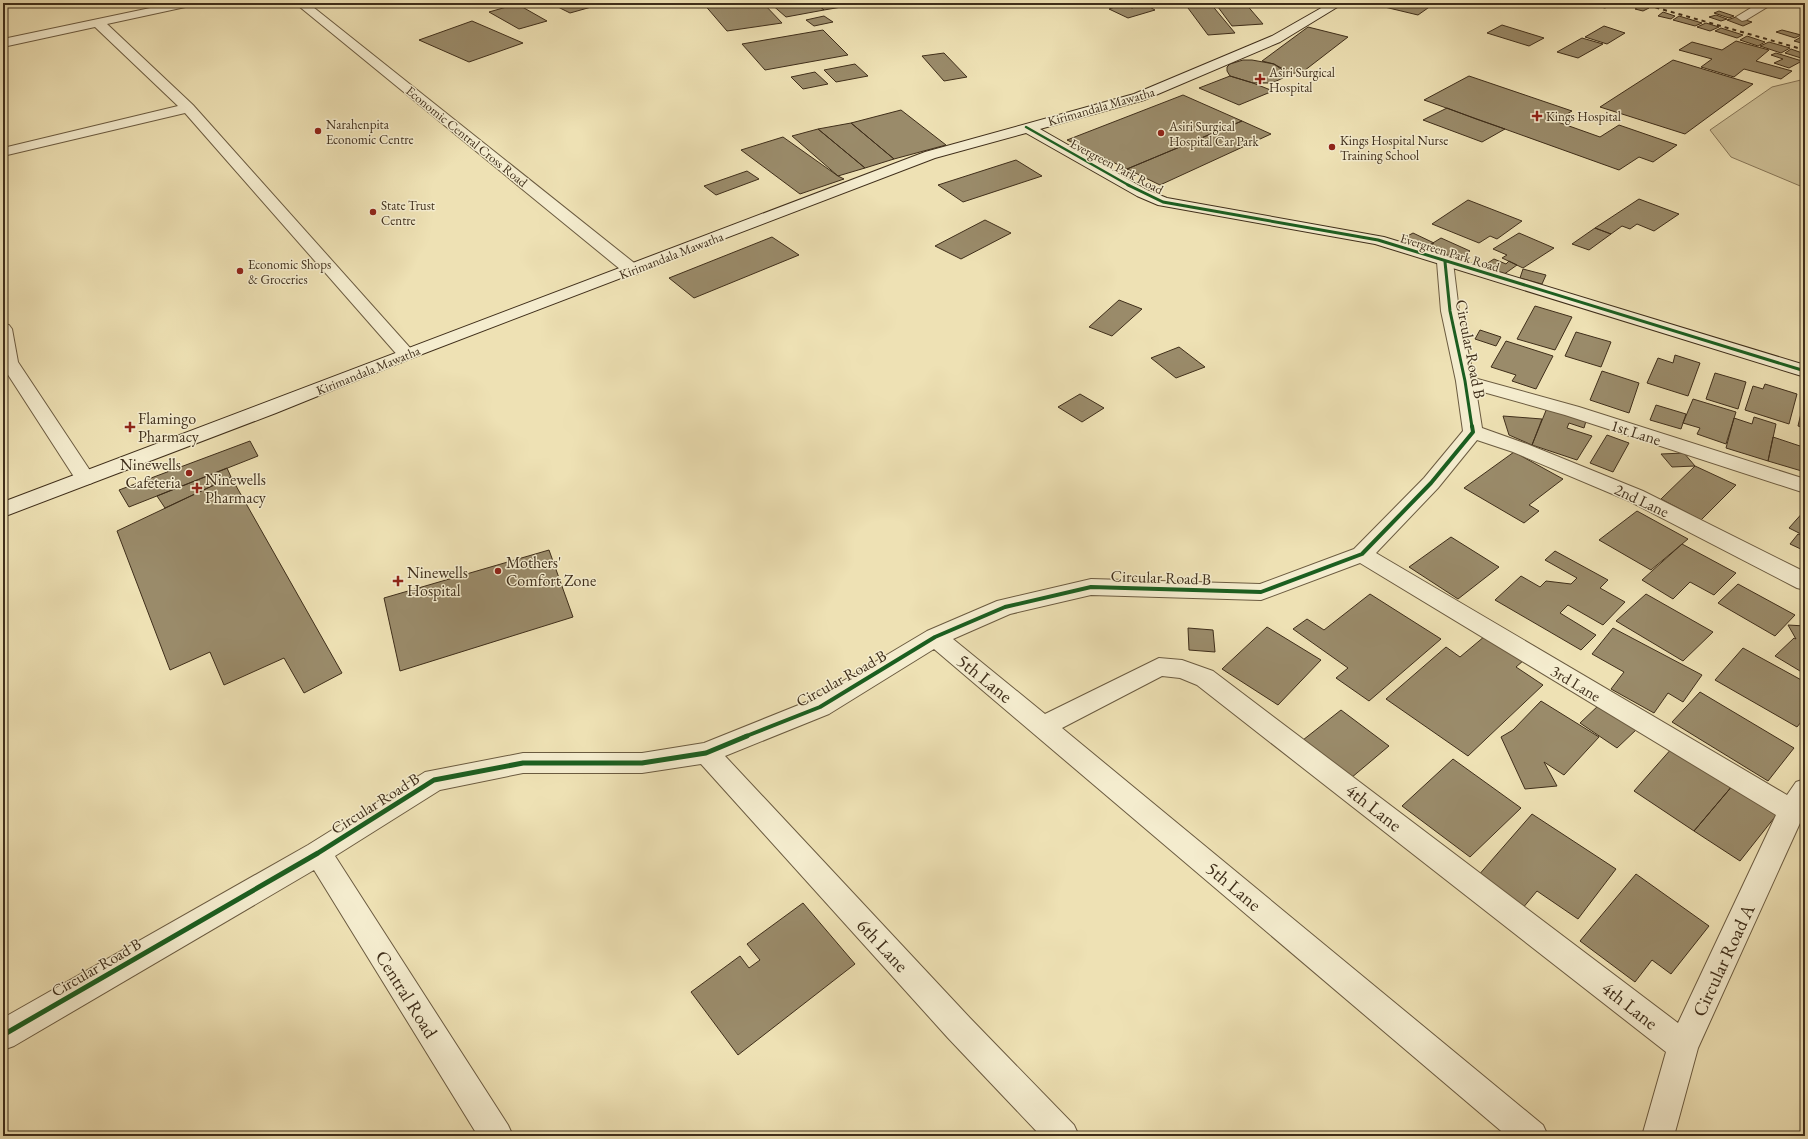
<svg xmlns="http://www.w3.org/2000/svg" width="1808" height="1139" font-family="'EB Garamond',serif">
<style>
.green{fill:#d0c39a;stroke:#88785a}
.building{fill:#9a8b6a;stroke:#3f2e1a}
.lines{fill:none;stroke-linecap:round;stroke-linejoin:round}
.street-casing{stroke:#6b5b40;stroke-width:2}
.secondary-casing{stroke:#3f2e1a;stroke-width:2}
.street{fill:#f4ecce;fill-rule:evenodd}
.secondary{fill:#f4ecce;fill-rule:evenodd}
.rail{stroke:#3f2e1a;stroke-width:2;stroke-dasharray:4 4;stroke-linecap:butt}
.cycleway-far3-casing{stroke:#f4ecce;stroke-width:4}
.cycleway-far2-casing{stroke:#f4ecce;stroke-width:5}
.cycleway-far1-casing{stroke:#f4ecce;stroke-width:6}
.cycleway-casing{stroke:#f4ecce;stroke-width:8}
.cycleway-far3{stroke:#1b5e20;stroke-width:2.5}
.cycleway-far2{stroke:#1b5e20;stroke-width:3}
.cycleway-far1{stroke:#1b5e20;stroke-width:4}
.cycleway{stroke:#1b5e20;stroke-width:5}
.poi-dot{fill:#8f2418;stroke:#f4ecce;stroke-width:1.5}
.labels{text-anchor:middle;stroke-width:3;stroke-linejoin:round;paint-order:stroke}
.far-poi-label{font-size:13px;fill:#3f2e1a;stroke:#f4ecce;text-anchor:start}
.far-street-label{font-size:13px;fill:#3f2e1a;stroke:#f4ecce}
.street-label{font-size:16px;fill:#3f2e1a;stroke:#f4ecce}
.poi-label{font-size:16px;fill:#3f2e1a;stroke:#f4ecce;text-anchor:start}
.near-street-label{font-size:19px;fill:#3f2e1a;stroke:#f4ecce}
</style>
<rect width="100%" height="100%" fill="#eee1b4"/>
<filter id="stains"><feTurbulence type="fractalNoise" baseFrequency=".005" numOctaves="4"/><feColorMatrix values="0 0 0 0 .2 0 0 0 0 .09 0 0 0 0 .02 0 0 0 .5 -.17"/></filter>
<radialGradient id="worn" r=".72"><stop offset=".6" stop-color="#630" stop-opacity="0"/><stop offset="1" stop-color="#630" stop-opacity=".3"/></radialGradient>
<path class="green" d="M1805,79V188L1731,157L1710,130L1772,87Z"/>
<path class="building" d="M562,3H601L602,4L570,13L554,5Z
M703,3H763L782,23L727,31Z
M770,3H816L824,10L786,17Z
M816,3H865L824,10Z
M1210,3L1235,33L1208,35L1185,4Z
M1215,3H1245L1263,24L1232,26Z
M1374,3H1435L1418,15L1372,4Z
M1584,3H1607L1612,4L1605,8Z
M517,4L547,21L519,29L489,12Z
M1124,4L1132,8L1144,4L1155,10L1128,18L1109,9Z
M1640,6L1649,8L1643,11L1635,9Z
M1719,11L1734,16L1729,18L1714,13Z
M1663,12L1675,16L1671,19L1658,16Z
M1716,15L1727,19L1721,21L1709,17Z
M824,16L833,22L814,26L806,20Z
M1679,16L1702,23L1695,26L1673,20Z
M1736,17L1752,22L1743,26L1727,20Z
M472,21L523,43L469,62L419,40Z
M1706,23L1719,27L1710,31L1697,27Z
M1502,25L1544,38L1529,46L1487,33Z
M1604,26L1625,33L1607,44L1585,37Z
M1308,27L1348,37L1300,74L1285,72L1274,64L1262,61Z
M1721,28L1743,35L1737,38L1715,31Z
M823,30L848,55L765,70L742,44Z
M1782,30L1801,35L1795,38L1776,32Z
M1747,36L1765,42L1758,46L1740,40Z
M1801,37L1805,38V44L1794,41Z
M1582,38L1603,44L1578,58L1557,52Z
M1736,41L1769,50L1756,61L1792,71L1781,79L1744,69L1734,77L1701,67L1712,59L1679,50L1692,42L1722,50Z
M1769,42L1790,48L1781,53L1760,46Z
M1791,49L1805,54V56L1801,58L1785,53Z
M944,53L967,77L944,81L922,56Z
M1776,53L1802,61L1789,68L1774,63L1783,59L1771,55Z
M1252,60L1274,64L1283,69L1285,74L1283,78L1272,83H1253L1230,76L1227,71V67L1230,64L1243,60Z
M1673,60L1753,84L1685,134L1600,107Z
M855,64L868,76L836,82L824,70Z
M815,72L828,84L803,89L791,77Z
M1230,76L1253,83L1273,91L1239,105L1199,88Z
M1469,76L1572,111L1555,121L1600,137L1619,125L1677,145L1653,162L1639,157L1619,170L1424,100Z
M1183,95L1242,121L1127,169L1067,140Z
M1447,108L1476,119L1505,129L1482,142L1423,120Z
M901,110L946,145L894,159L851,123Z
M1242,121L1271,134L1160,185L1127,169Z
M851,123L894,159L865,168L818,129Z
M818,129L865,168L838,176L792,136Z
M783,137L838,176L844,179L800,194L741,150Z
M1016,160L1042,176L963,202L938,185Z
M747,171L759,179L716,195L704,186Z
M1639,199L1679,214L1654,231L1637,224L1630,229L1622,226L1611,234L1595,228Z
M1468,200L1522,221L1497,239L1490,236L1479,243L1432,224Z
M985,220L1011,233L961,259L935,246Z
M1595,228L1611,234L1589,250L1572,244Z
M1413,233L1434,243L1423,249L1402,239Z
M1519,233L1554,248L1523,268L1502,258L1507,255L1493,249Z
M772,237L799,255L694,298L669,278Z
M1441,238L1470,251L1459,258L1423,249Z
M1494,259L1506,264L1509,261L1517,265L1503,275L1483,266Z
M1523,269L1546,275L1542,284L1520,278Z
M1119,300L1142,309L1112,336L1089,327Z
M1535,306L1572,317L1555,350L1517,339Z
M1480,330L1501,337L1496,346L1475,339Z
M1576,332L1611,342L1601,367L1565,356Z
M1506,341L1553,356L1536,389L1512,381L1516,375L1491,367Z
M1179,347L1205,367L1176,378L1151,358Z
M1675,355L1700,363L1688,396L1647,383L1658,358L1673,363Z
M1602,371L1639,383L1629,413L1590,400Z
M1715,373L1746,382L1738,409L1706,399Z
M1765,384L1797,394L1789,424L1745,410L1753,386L1763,389Z
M1080,394L1104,408L1082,422L1058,407Z
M1805,396V428L1798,426Z
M1693,399L1736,412L1726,444L1697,434L1700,428L1683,423Z
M1656,405L1686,414L1681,429L1650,420Z
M1547,408L1586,421L1584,428L1569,423L1567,428L1592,436L1577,460L1532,445Z
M1503,416L1542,419L1532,445L1509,435Z
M1754,417L1776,424L1768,461L1726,448L1734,418L1752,424Z
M1607,435L1629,443L1613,472L1590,463Z
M1773,437L1803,447L1805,438V472L1768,461Z
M250,441L258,456L129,507L119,490Z
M1514,452L1563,479L1529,505L1539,511L1524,523L1464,488Z
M1684,453L1695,466L1672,467L1661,454Z
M1695,466L1736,485L1701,520L1661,499Z
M227,468L231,477L165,508L157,496Z
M231,477L342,673L304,693L284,658L224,685L210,652L170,670L117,531Z
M1805,510V536L1789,528Z
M1637,511L1688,539L1651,570L1599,540Z
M1798,534L1805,537V551L1790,544Z
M1451,537L1499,567L1458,599L1409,567Z
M1682,544L1736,573L1714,595L1690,582L1673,599L1642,580Z
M549,550L573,617L400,671L384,598Z
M1555,551L1608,580L1600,588L1625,602L1603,625L1568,605L1560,613L1596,635L1581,650L1495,600L1521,576L1540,587L1546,581L1571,584L1577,578L1545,560Z
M1738,584L1795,615L1775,636L1718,603Z
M1370,594L1441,639L1369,701L1336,678L1348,668L1293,629L1307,619L1324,630Z
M1646,594L1713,632L1683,661L1616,621Z
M1788,625L1805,626V674L1775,656L1794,638L1796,639Z
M1267,627L1321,660L1278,705L1222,669Z
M1188,628L1213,630L1215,652L1189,650Z
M1613,628L1702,675L1683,702L1668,693L1654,713L1611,689L1624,672L1592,654Z
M1485,636L1524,660L1516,667L1543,685L1468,756L1386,699L1446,647L1460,657Z
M1743,648L1805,682V717L1797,727L1715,680Z
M1700,692L1794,748L1768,781L1672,722Z
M1541,701L1599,737L1564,775L1544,762L1557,786L1525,789L1501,737L1513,730Z
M1600,704L1637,729L1617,748L1580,723Z
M1341,710L1389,746L1351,778L1303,740Z
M1673,747L1733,785L1694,831L1634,791Z
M1453,759L1521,808L1470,857L1402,806Z
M1733,785L1778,813L1740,861L1694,831Z
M1532,814L1616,869L1578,919L1537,891L1522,909L1477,877Z
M1636,874L1709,926L1671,974L1652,960L1635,982L1580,941Z
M803,903L855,964L738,1055L691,992L740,956L749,968L760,960L747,944Z"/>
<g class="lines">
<defs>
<path id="street" d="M174,3H196L190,6L107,24L193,105L412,350L415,354L412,358L406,359L400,358L185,113L3,156V148L178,106L95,27L3,47V39Z
M295,3H308L638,266L640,270L638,274L632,275L626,274Z
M1759,3H1774L1746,20L1742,21L1736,17Z
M1445,257L1451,259L1453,262L1459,311L1474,378L1579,407L1805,479V493L1565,415L1476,390L1482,428L1527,444L1643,491L1805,572V590L1797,588L1629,501L1513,452L1477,440L1438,488L1376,553L1787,795L1796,782L1805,779V812L1698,1048L1674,1136H1642L1666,1052L1197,685L1180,678L1162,676L1062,728L1543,1125L1548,1136H1507L934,649L829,714L725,756L970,1018L1074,1125L1079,1136H1041L948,1038L701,764L642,773H523L440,790L335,856L508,1125L513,1136H478L314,870L14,1046L3,1050V1018L308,845L425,772L523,753H642L704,743L811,700L927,631L997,601L1091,579L1260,584L1354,549L1424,478L1463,431L1456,381L1441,311L1437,262L1439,259ZM1360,563L1776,815L1678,1023L1213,671L1182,660L1159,658L1045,714L953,639L1010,614L1091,595L1261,600Z
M3,324L9,325L12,329L18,362L95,478L92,483L85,485L78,483L3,367Z"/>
<path id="secondary" d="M1330,3H1344L1280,42L1144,100L1040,129L1147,190L1167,198L1384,237L1805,365V377L1375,244L1158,205L1137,196L1026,133L935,158L412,358L276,413L3,517V502L925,152L1134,94L1272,36Z"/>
</defs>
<use href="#street" class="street-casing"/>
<use href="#secondary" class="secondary-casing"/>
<use href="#street" class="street"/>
<use href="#secondary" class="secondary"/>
<path class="rail" d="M1640,3L1805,50"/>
<defs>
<path id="cycleway-far3" d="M1026,127L1130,186"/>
<path id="cycleway-far2" d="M1128,185L1163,202L1378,240L1805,371
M1445,262L1450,311L1465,381L1472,427"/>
<path id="cycleway-far1" d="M744,737L820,707L935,637L1005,607L1091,587L1261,592L1362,554L1431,483L1473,432L1472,426"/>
<path id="cycleway" d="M3,1035L318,853L434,780L523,763H642L706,753L747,736"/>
</defs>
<use href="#cycleway-far3" class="cycleway-far3-casing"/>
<use href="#cycleway-far2" class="cycleway-far2-casing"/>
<use href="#cycleway-far1" class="cycleway-far1-casing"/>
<use href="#cycleway" class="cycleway-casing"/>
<use href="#cycleway-far3" class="cycleway-far3"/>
<use href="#cycleway-far2" class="cycleway-far2"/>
<use href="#cycleway-far1" class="cycleway-far1"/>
<use href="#cycleway" class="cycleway"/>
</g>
<g class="poi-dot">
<path d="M1258 73h4v4h4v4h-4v4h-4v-4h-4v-4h4z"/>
<path d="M1535 110h4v4h4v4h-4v4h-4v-4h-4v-4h4z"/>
<circle cx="318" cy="131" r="4"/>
<circle cx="1161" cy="133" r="4"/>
<circle cx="1332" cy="147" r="4"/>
<circle cx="373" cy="212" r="4"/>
<circle cx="240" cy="271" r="4"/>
<path d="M128 421h4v4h4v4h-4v4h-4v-4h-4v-4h4z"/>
<circle cx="189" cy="473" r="4"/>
<path d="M195 482h4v4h4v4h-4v4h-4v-4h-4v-4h4z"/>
<circle cx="498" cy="571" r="4"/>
<path d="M396 575h4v4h4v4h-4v4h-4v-4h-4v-4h4z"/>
</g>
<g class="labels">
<g class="far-poi-label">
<text x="1269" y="77">Asiri Surgical<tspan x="1269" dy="15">Hospital</tspan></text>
<text x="1546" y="121">Kings Hospital</text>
<text x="326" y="129">Narahenpita<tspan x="326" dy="15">Economic Centre</tspan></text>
<text x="1169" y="131">Asiri Surgical<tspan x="1169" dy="15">Hospital Car Park</tspan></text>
<text x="1340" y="145">Kings Hospital Nurse<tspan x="1340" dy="15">Training School</tspan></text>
<text x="381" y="210">State Trust<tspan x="381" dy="15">Centre</tspan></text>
<text x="248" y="269">Economic Shops<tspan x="248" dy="15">&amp; Groceries</tspan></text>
</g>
<g class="far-street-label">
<text transform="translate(1101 106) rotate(-16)" y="5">Kirimandala Mawatha</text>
<text transform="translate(467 136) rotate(39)" y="5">Economic Central Cross Road</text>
<text transform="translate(1117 166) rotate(28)" y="5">Evergreen Park Road</text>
<text transform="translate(1450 252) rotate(17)" y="5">Evergreen Park Road</text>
<text transform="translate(671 255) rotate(-21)" y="5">Kirimandala Mawatha</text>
<text transform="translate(368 370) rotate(-22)" y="5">Kirimandala Mawatha</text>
</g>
<g class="street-label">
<text transform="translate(1471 349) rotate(79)" y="6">Circular Road B</text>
<text transform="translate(1636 432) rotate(18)" y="6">1st Lane</text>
<text transform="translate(1642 500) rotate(25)" y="6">2nd Lane</text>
<text transform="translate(1161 577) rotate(2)" y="6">Circular Road B</text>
<text transform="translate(841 678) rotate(-29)" y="6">Circular Road B</text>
<text transform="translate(1576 683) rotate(31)" y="6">3rd Lane</text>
<text transform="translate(375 803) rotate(-32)" y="6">Circular Road B</text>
<text transform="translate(96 967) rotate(-30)" y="6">Circular Road B</text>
</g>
<g class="poi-label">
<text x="138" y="424">Flamingo<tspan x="138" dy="18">Pharmacy</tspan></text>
<text x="181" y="470" text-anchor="end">Ninewells<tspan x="181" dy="18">Cafeteria</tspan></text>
<text x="205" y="485">Ninewells<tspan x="205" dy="18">Pharmacy</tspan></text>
<text x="506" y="568">Mothers'<tspan x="506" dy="18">Comfort Zone</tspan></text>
<text x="407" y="578">Ninewells<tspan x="407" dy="18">Hospital</tspan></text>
</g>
<g class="near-street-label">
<text transform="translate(985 678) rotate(39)" y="7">5th Lane</text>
<text transform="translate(1374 807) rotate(38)" y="7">4th Lane</text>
<text transform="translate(1234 886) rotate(40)" y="7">5th Lane</text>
<text transform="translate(883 945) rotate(47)" y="7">6th Lane</text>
<text transform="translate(1723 960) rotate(-65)" y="7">Circular Road A</text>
<text transform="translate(407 994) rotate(58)" y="7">Central Road</text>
<text transform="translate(1630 1005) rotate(38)" y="7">4th Lane</text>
</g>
</g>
<rect width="1808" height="1139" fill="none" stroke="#eee1b4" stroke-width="16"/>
<rect x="4" y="4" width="1800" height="1131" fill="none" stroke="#3f2e1a" stroke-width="2"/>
<rect x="8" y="8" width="1792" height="1123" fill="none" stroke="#3f2e1a"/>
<rect width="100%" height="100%" filter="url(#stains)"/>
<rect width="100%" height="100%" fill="url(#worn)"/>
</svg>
